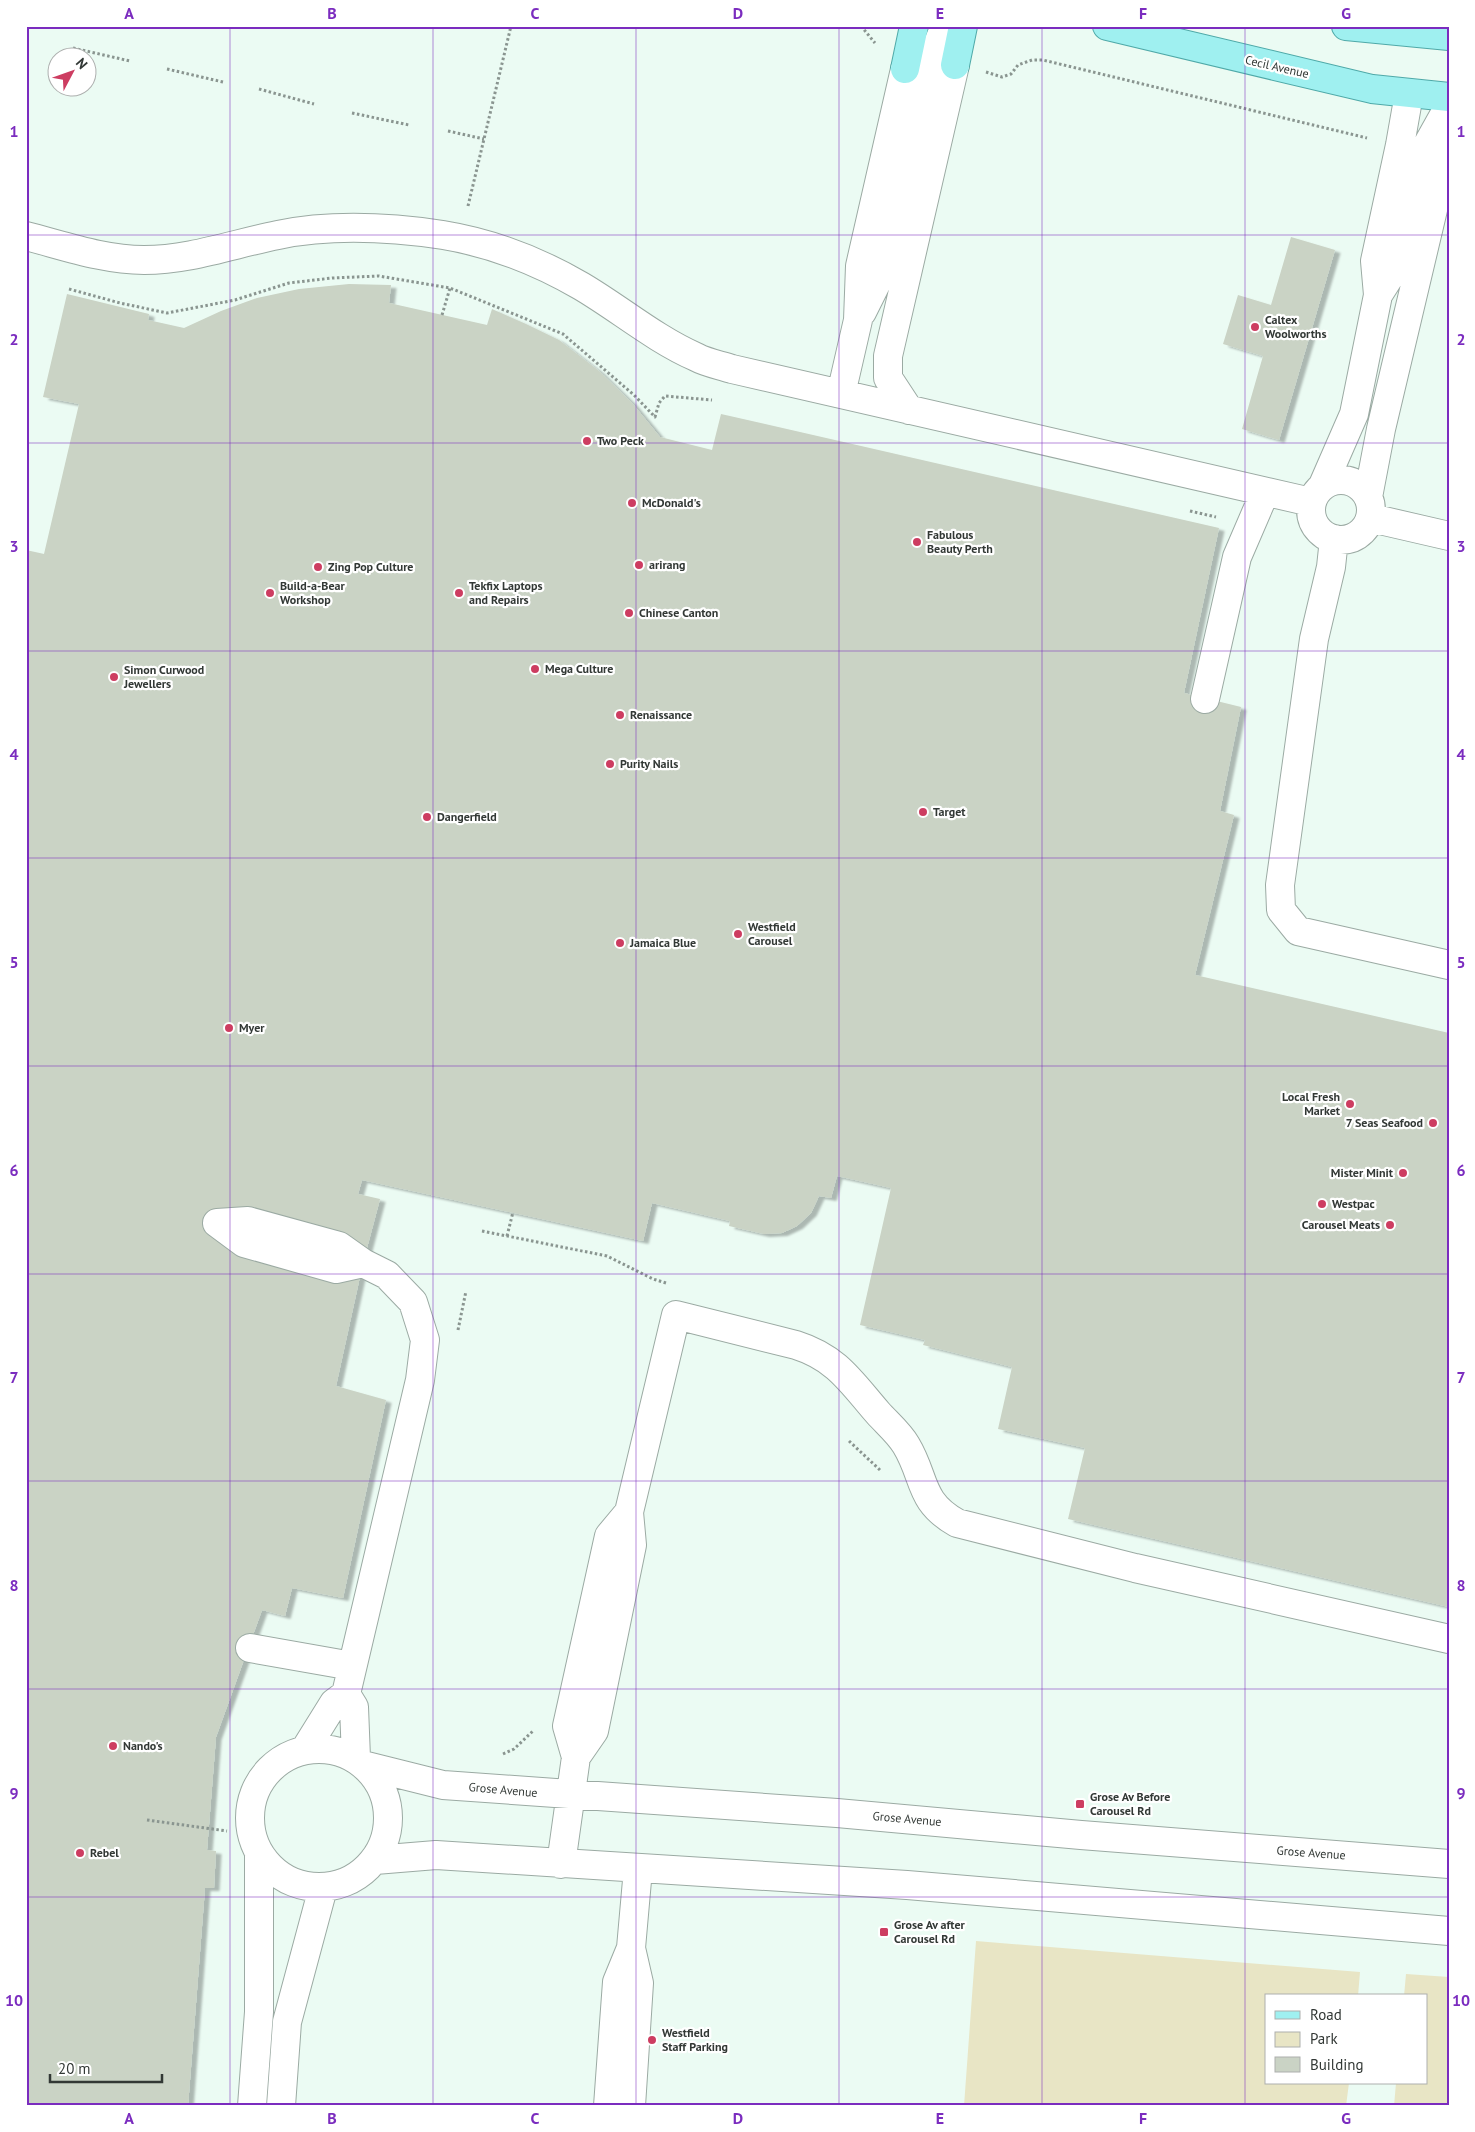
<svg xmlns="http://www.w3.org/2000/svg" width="1475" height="2132" font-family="'PT Sans',sans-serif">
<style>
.green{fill:#e8e5c5}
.building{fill:#cad3c5;filter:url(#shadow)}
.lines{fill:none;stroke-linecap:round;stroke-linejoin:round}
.minor-casing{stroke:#9baaa3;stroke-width:30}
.major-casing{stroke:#4fa9a8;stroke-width:30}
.path{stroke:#8a9590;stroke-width:3;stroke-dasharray:2.5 2.5;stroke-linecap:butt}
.minor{stroke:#fff;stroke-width:28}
.major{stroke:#9ff0f0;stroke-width:28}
.grid{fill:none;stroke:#7b2cbf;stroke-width:1;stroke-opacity:0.55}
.poi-dot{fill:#cd3d61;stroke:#fff;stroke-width:2}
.labels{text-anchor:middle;stroke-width:4.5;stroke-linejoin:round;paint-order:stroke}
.street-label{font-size:12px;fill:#323835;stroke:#fff}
.poi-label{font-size:12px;font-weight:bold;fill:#323835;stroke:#fff;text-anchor:start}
.neatline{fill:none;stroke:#7b2cbf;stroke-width:2}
.grid-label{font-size:16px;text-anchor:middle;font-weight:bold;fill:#7b2cbf}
</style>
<defs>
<filter id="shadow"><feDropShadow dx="5.5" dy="3" stdDeviation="1" flood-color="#0004"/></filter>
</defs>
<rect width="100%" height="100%" fill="#ebfbf3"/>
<path class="green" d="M976,1941L1360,1972L1358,1996H1266V2083H1349L1346,2106H964Z
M1406,1974L1449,1977V2106H1394L1396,2083H1426V1996H1404Z"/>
<path class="building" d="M1291,237L1335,250L1279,440L1242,429L1263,356L1223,344L1238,295L1271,305Z
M349,284L391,285L389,303L487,325L492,309L526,324L559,340L599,371L632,403L660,437L712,450L721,414L1219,528L1184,693L1241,707L1220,811L1234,815L1195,975L1449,1033V1607L1068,1519L1085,1448L998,1429L1012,1367L923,1345L925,1340L860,1325L891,1188L837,1176L831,1198L819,1196L811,1213L797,1226L782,1233L764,1234L729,1226L730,1221L652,1203L643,1241L362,1180L358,1194L380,1199L363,1263L336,1386L386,1400L343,1598L292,1588L285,1616L262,1610L216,1737L207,1850L216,1851L214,1888H205L188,2106H26V550L44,554L79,404L43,397L67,294L149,314L148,320L184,328L221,311L257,298L299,289Z"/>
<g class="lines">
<defs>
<path id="minor" d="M26,236C65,246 104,260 144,260C190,260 233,244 278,235C331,224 389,227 443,235C492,243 538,261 581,286C620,309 655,339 696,357C707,363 720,365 732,369L1311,502
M1378,295L1397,265L1425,149L1449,106
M862,312L883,270L931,60L945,26
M841,394L858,320L860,266L905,69
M909,410L888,378V356L955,65
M1311 510a30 30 0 1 1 60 0a30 30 0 1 1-60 0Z
M1323,485L1354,414L1378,295L1375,261L1400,145L1409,94
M1368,497L1381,429L1449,142
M1371,518L1449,536
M1334,539L1331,567L1314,639L1280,885L1281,910L1298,931L1449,965
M1205,699L1237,557L1265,492
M217,1223L248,1221L339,1246L363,1263L387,1275L413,1302L425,1340L420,1380L346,1694L334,1703L306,1748
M217,1223L244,1243L336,1269L363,1263
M250,1648L352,1666
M346,1694L354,1707L356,1758
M250 1818a69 69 0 1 1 138 0a69 69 0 1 1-138 0Z
M576,1757L594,1731L632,1545L629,1512L676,1315L796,1345C837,1358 851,1382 878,1413C887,1423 899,1433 906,1445C926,1478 918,1501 957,1523L1135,1568L1449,1639
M367,1766L443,1785L837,1813L1081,1835L1449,1864
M375,1860L436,1855L907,1885L1449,1931
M561,1864L576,1757L567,1726L609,1536L629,1512
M252,2106L259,2012V1853
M281,2106L287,2022L323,1888
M608,2106L617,1982L631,1948L638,1869
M631,2106L639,1983L631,1948"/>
<path id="major" d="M1107,26L1372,89L1449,97
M1346,26L1449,36
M955,65L963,26
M905,69L914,26"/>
</defs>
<use href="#minor" class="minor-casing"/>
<use href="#major" class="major-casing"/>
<path class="path" d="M861,26L875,43
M73,48L130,61
M167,69L223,82
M986,72L1002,77L1011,74L1018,65L1032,60H1043L1367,138
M259,89L314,104
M352,113L409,125
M448,131L484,139
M468,206L511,26
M69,289L120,303L167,313L235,300L289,283L332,278L379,276L450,288L563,334L634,395L655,417L659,403L665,396L712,400
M442,315L450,288
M1190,511L1216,517
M482,1231L607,1256L653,1279L666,1283
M507,1236L513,1212
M458,1330L466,1291
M849,1441L880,1470
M503,1754L514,1749L533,1731
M147,1820L227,1831"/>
<use href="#minor" class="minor"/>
<use href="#major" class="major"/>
</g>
<path class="grid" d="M230,26V2106M433,26V2106M636,26V2106M839,26V2106M1042,26V2106M1245,26V2106M26,235H1449M26,443H1449M26,651H1449M26,858H1449M26,1066H1449M26,1274H1449M26,1481H1449M26,1689H1449M26,1897H1449"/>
<g class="poi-dot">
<circle cx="1255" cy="327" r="5"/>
<circle cx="587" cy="441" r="5"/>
<circle cx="632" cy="503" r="5"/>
<circle cx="917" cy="542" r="5"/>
<circle cx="639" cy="565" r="5"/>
<circle cx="318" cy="567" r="5"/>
<circle cx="270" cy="593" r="5"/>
<circle cx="459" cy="593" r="5"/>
<circle cx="629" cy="613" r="5"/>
<circle cx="535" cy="669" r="5"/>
<circle cx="114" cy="677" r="5"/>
<circle cx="620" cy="715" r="5"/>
<circle cx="610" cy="764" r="5"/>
<circle cx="923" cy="812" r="5"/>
<circle cx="427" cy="817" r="5"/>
<circle cx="738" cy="934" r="5"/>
<circle cx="620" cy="943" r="5"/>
<circle cx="229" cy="1028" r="5"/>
<circle cx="1350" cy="1104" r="5"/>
<circle cx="1433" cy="1123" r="5"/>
<circle cx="1403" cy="1173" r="5"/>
<circle cx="1322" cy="1204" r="5"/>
<circle cx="1390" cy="1225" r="5"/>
<circle cx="113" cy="1746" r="5"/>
<rect x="1075" y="1799" width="10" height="10" rx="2.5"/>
<circle cx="80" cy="1853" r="5"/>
<rect x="879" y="1927" width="10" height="10" rx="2.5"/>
<circle cx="652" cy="2040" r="5"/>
</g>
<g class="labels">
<g class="street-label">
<text transform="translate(1277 67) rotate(13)" y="4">Cecil Avenue</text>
<text transform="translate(503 1790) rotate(5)" y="4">Grose Avenue</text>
<text transform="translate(907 1819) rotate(5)" y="4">Grose Avenue</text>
<text transform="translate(1311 1853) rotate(4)" y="4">Grose Avenue</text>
</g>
<g class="poi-label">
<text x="1265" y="324">Caltex<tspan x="1265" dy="14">Woolworths</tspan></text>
<text x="597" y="445">Two Peck</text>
<text x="642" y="507">McDonald's</text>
<text x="927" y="539">Fabulous<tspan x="927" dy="14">Beauty Perth</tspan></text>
<text x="649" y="569">arirang</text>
<text x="328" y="571">Zing Pop Culture</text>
<text x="280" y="590">Build-a-Bear<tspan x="280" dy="14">Workshop</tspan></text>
<text x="469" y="590">Tekfix Laptops<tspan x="469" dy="14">and Repairs</tspan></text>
<text x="639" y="617">Chinese Canton</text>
<text x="545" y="673">Mega Culture</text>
<text x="124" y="674">Simon Curwood<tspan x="124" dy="14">Jewellers</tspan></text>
<text x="630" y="719">Renaissance</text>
<text x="620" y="768">Purity Nails</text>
<text x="933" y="816">Target</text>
<text x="437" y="821">Dangerfield</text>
<text x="748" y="931">Westfield<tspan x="748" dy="14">Carousel</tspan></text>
<text x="630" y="947">Jamaica Blue</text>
<text x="239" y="1032">Myer</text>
<text x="1340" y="1101" text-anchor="end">Local Fresh<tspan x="1340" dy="14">Market</tspan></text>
<text x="1423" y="1127" text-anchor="end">7 Seas Seafood</text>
<text x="1393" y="1177" text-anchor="end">Mister Minit</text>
<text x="1332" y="1208">Westpac</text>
<text x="1380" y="1229" text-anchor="end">Carousel Meats</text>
<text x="123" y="1750">Nando's</text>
<text x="1090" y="1801">Grose Av Before<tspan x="1090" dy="14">Carousel Rd</tspan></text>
<text x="90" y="1857">Rebel</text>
<text x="894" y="1929">Grose Av after<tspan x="894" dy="14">Carousel Rd</tspan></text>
<text x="662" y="2037">Westfield<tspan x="662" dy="14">Staff Parking</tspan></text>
</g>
</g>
<rect width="1475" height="2132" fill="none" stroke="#ffffff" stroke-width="55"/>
<rect x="1265" y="1994" width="162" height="90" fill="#ffffff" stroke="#adafae"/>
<rect x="1275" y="2011" width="25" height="8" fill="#9ff0f0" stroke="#adafae"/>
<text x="1310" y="2020" font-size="15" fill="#323835">Road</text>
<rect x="1275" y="2032" width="25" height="15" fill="#e8e5c5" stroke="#adafae"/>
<text x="1310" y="2044" font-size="15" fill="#323835">Park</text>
<rect x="1275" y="2057" width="25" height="15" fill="#cad3c5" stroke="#adafae"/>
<text x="1310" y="2070" font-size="15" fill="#323835">Building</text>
<g transform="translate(72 72) rotate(49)"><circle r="24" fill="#ffffff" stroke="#adafae"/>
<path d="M0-4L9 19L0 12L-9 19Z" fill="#cd3d61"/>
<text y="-8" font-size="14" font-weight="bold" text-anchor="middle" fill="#323835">N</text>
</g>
<path d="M50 2074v8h112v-8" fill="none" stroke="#323835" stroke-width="2.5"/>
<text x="58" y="2074" font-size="15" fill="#323835" stroke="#ffffff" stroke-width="4" paint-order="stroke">20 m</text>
<rect x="28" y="28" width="1420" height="2076" class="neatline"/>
<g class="grid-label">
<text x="129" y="19">A</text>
<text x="332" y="19">B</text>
<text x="535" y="19">C</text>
<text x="738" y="19">D</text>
<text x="940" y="19">E</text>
<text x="1143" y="19">F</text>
<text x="1346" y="19">G</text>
<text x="14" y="137">1</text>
<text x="1461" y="137">1</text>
<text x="14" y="345">2</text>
<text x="1461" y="345">2</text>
<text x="14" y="552">3</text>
<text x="1461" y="552">3</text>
<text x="14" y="760">4</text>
<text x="1461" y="760">4</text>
<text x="14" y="968">5</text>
<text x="1461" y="968">5</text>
<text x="14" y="1176">6</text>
<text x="1461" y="1176">6</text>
<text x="14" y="1383">7</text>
<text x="1461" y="1383">7</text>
<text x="14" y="1591">8</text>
<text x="1461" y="1591">8</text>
<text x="14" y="1799">9</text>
<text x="1461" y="1799">9</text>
<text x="14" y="2006">10</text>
<text x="1461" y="2006">10</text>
<text x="129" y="2124">A</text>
<text x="332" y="2124">B</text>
<text x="535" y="2124">C</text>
<text x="738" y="2124">D</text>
<text x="940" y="2124">E</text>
<text x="1143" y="2124">F</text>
<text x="1346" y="2124">G</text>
</g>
</svg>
